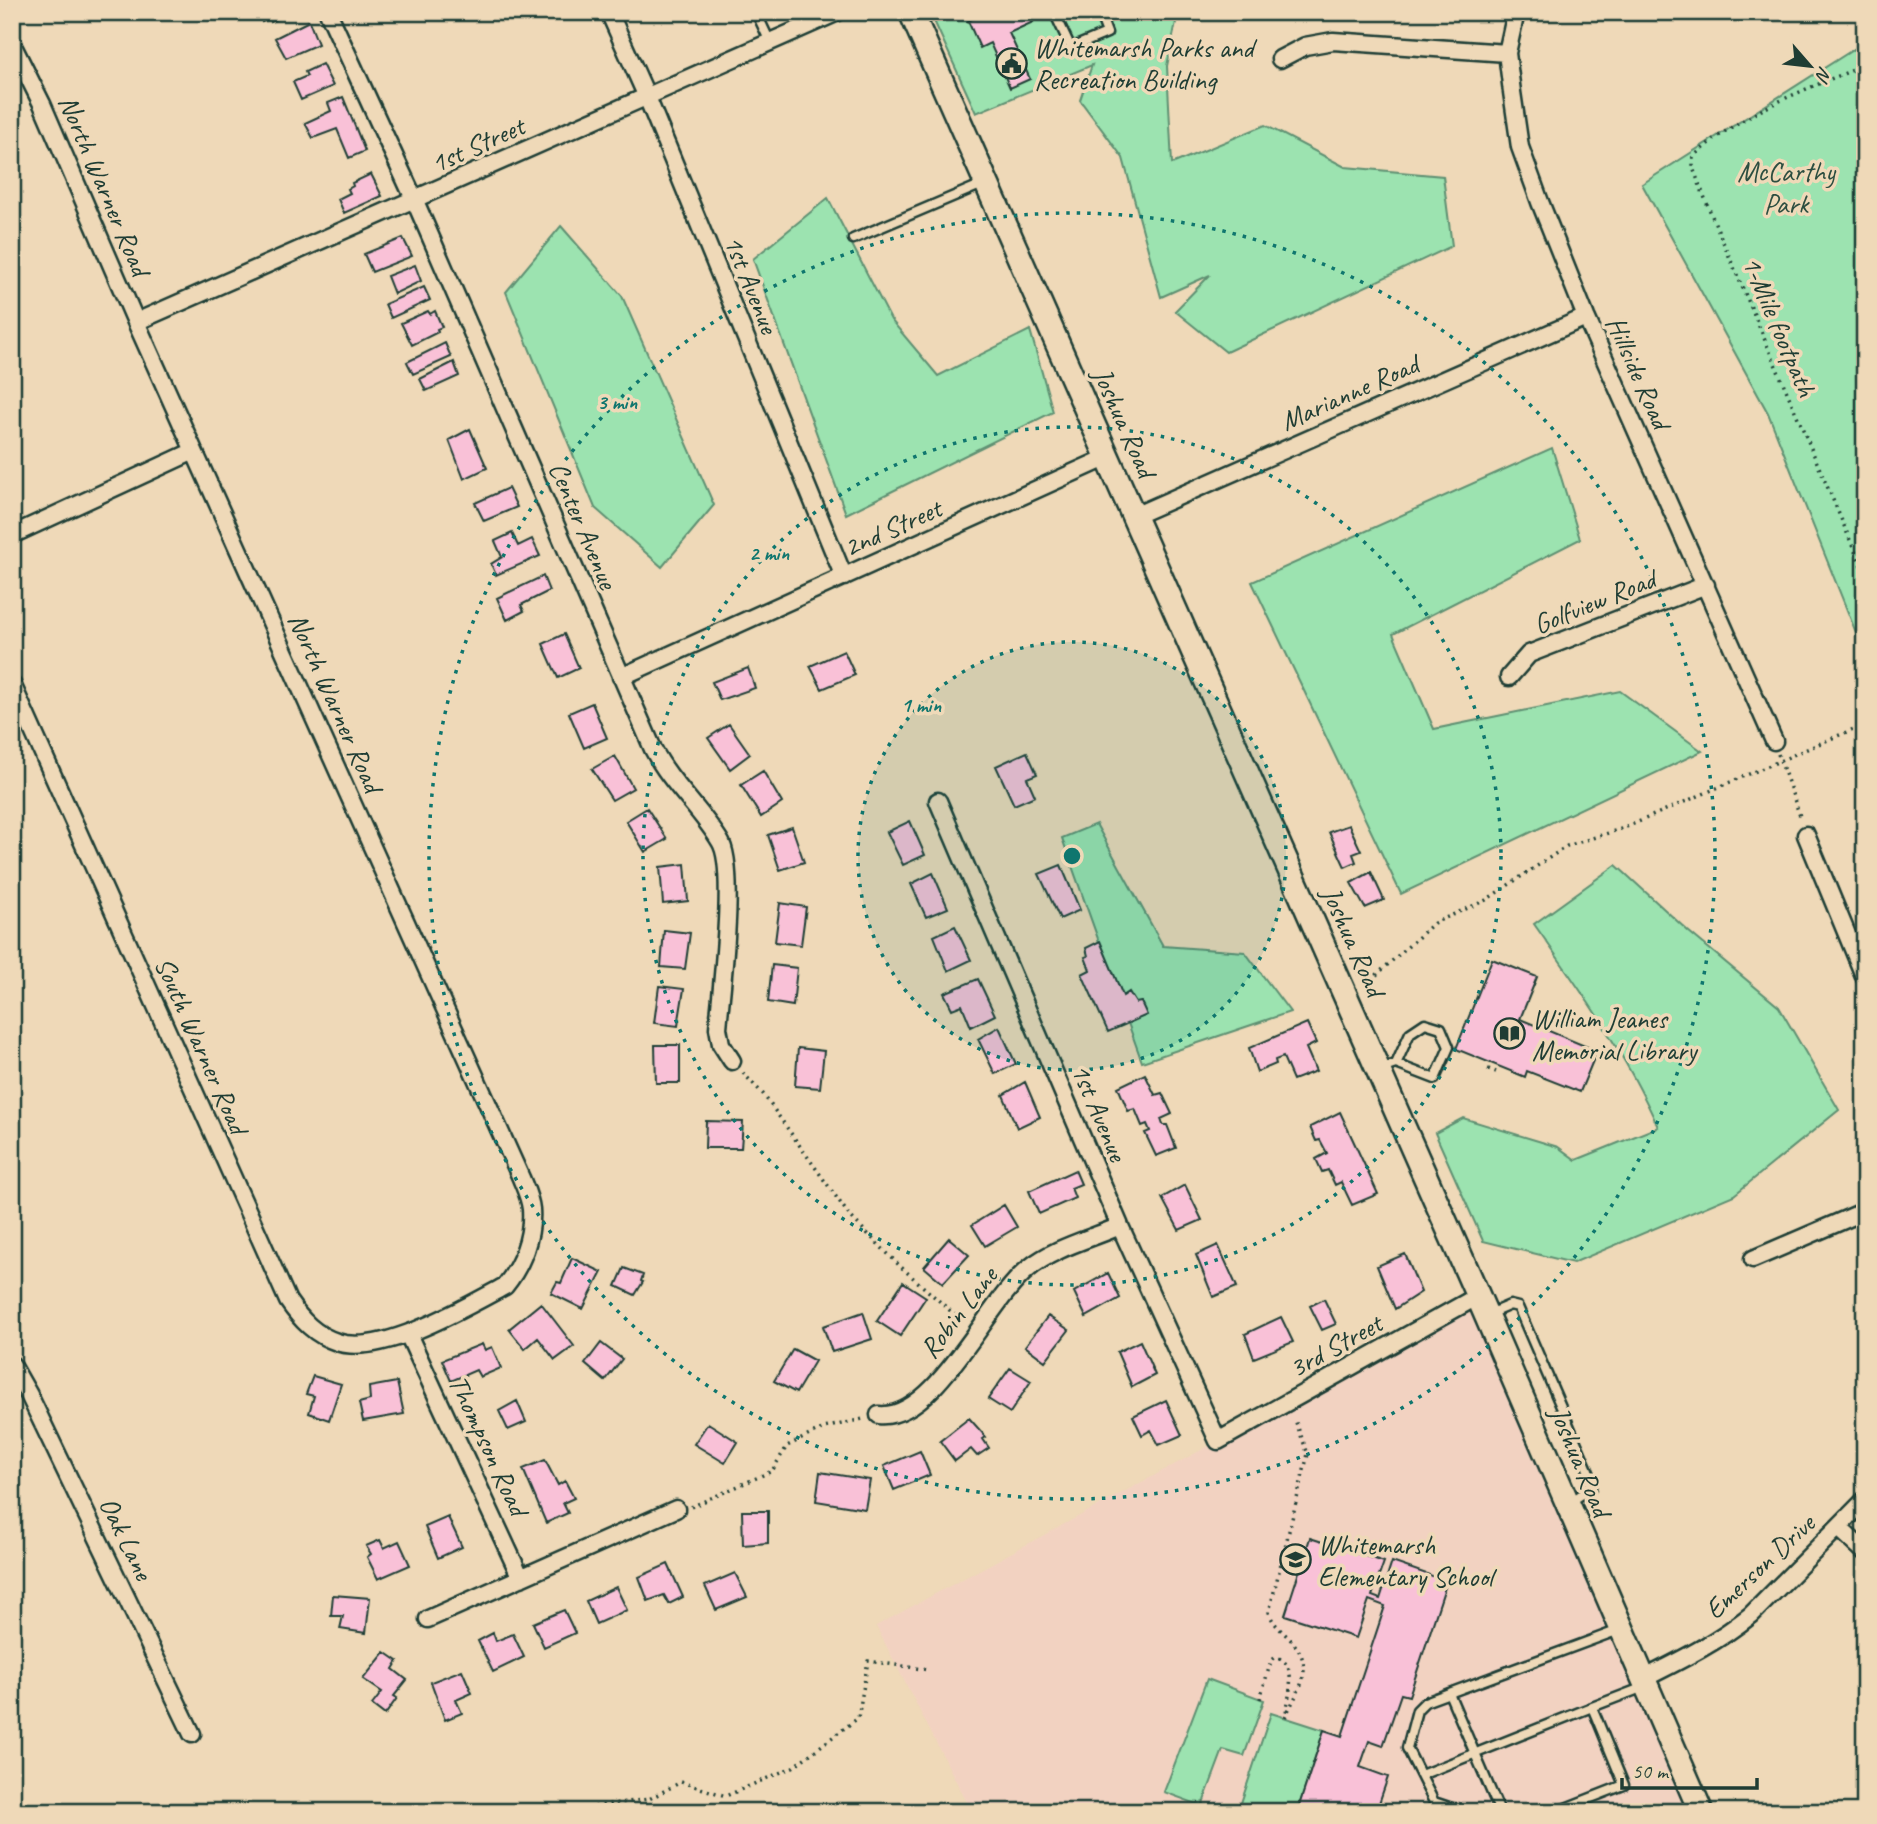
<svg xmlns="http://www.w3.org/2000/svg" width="1877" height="1824" font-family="Caveat,sans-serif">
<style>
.built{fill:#f2d2c1}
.green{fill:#9ce3b0;stroke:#5e9072;stroke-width:2}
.building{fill:#f9c1d7;stroke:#1f3d34;stroke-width:2}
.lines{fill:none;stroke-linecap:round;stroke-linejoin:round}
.service-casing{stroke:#1f3d34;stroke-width:13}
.minor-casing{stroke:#1f3d34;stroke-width:21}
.secondary-casing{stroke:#1f3d34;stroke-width:28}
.path{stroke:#1f3d34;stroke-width:3.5;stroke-dasharray:2 5;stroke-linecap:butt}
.service{stroke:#efd9b8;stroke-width:8}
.minor{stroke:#efd9b8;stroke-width:16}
.secondary{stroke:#efd9b8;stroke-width:23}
.ring{fill:none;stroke:#0f766e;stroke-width:3.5;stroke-dasharray:3.5 7}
.labels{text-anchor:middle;stroke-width:7;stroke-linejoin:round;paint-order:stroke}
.poi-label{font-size:28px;fill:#1f3d34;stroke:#efd9b8;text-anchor:start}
.street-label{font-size:28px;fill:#1f3d34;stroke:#efd9b8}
.park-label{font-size:28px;fill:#2c4e40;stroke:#efd9b8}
.centre{fill:#0f766e;stroke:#efd9b8;stroke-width:3.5}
.ring-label{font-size:21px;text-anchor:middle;font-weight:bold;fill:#0f766e;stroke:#efd9b8;stroke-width:7;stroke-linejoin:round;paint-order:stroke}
</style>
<rect width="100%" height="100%" fill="#efd9b8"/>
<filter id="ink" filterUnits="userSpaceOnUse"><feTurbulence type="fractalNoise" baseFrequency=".0143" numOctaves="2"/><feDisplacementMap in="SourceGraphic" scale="14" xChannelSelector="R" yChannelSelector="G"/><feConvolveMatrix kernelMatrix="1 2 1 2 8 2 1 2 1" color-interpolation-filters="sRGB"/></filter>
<g filter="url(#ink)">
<path class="built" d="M1478,1296L1701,1812H972L876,1626L1218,1441Z"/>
<path class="green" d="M930,12H1102L1105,32L1112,12H1178L1167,66L1172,164L1265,125L1345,167L1443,176L1452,246L1226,352L1175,311L1210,275L1161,297L1123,158L1080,100L1092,65L976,113Z
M1865,42V655L1768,413L1642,184Z
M828,198L891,320L938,376L1030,330L1053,412L846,514L753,259Z
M561,226L622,296L714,505L662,567L595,508L506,292Z
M1552,448L1580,539L1393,634L1434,729L1620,691L1702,751L1401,894L1252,582Z
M1096,824L1163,946L1245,952L1290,1012L1142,1062L1062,838Z
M1616,865L1688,931L1779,1007L1839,1110L1734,1195L1573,1263L1483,1241L1435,1133L1463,1118L1558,1147L1576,1160L1658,1127C1626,1054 1580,989 1534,924Z
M1207,1679L1264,1700L1244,1756L1223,1750L1202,1806L1164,1792Z
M1271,1713L1324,1730L1297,1812H1238Z"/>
<path class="building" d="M258,12H291L271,22L270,18L262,22Z
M1028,12L1033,22L1009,33L1030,79L1010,88L990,43L980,48L968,21L986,12Z
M309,21L318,44L286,58L275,38Z
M322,64L333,86L301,100L293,82L307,76L305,72Z
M343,97L365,151L349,158L337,129L313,138L305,123L331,111L328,103Z
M371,174L382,196L344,213L338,199L350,193L348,189L353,186L352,183Z
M403,238L412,256L372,272L364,254Z
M415,265L421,281L394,294L387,276Z
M424,287L430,300L391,318L385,304Z
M428,311L430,314L435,311L442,327L437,329L438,332L412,345L401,323Z
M445,343L451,357L413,374L407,362Z
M454,362L459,376L426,391L420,379Z
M470,429L487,468L464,479L449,440Z
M508,488L517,507L484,521L475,503Z
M512,533L518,546L532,539L540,556L496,575L491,564L502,557L495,541Z
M543,576L549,591L521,605L524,611L507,620L497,598Z
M564,634L579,668L558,678L543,644Z
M844,651L855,675L822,689L810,666Z
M748,668L755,688L720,700L712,682Z
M592,703L607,738L584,748L569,713Z
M729,724L750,754L730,769L708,738Z
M1027,752L1037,774L1027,778L1035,796L1014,805L996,766Z
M615,756L633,788L612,800L592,769Z
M763,771L782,803L761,817L741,785Z
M647,808L667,839L645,852L626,821Z
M910,821L925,855L903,865L887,832Z
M1349,825L1361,851L1353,854L1356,862L1345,867L1329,832Z
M792,827L804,862L780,870L768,835Z
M685,864L688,901L663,904L660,867Z
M1061,865L1080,910L1060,919L1039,874Z
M1371,872L1384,900L1365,908L1351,883Z
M933,873L948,908L926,917L911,884Z
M780,903L806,907L801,945L775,942Z
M955,926L971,960L948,971L934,936Z
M664,930L690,933L685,969L661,967Z
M1100,941L1123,996L1129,992L1136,1003L1141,1002L1147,1015L1108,1032L1082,974L1090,970L1085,957L1088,956L1086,948Z
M1492,959L1537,977L1520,1019L1597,1051L1580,1092L1527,1071L1525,1077L1456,1049Z
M772,965L797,968L793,1006L768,1002Z
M978,979L995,1015L971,1027L962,1005L952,1009L944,993Z
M659,986L684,989L678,1026L654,1023Z
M1307,1023L1316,1043L1306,1048L1316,1071L1293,1080L1283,1057L1275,1060L1276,1064L1257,1072L1249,1048Z
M999,1027L1016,1064L995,1074L978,1039Z
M655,1045H680V1083H656Z
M798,1048L824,1051L820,1088L795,1086Z
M1145,1074L1155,1095L1162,1093L1172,1114L1161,1119L1163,1125H1167L1176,1148L1156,1156L1145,1133L1150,1131L1147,1124L1142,1126L1135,1109L1128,1111L1118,1087Z
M1025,1082L1040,1117L1017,1128L1003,1095Z
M1340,1112L1378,1194L1352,1205L1341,1182L1335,1185L1328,1170L1322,1172L1316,1159L1327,1153L1320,1140L1316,1141L1310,1127Z
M706,1121L743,1122L741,1148H705Z
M1075,1170L1081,1184L1071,1188L1075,1198L1039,1214L1029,1191Z
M1185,1185L1202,1220L1179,1230L1162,1198Z
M1004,1205L1017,1227L985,1246L972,1225Z
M949,1238L969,1255L943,1283L924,1267Z
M1218,1245L1237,1287L1213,1297L1196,1255Z
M1405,1254L1421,1292L1395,1309L1377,1266Z
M572,1258L602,1272L583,1309L551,1293L557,1282L561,1283Z
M624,1268L643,1275L641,1281L643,1282L635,1295L616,1286Z
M1108,1273L1120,1298L1086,1317L1074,1292Z
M903,1282L926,1297L900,1336L877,1321Z
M1324,1299L1336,1324L1322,1330L1310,1306Z
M541,1303L574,1346L555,1360L538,1338L525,1349L509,1329Z
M863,1312L872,1339L832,1352L823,1326Z
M1048,1316L1069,1330L1045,1361L1025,1346Z
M1281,1317L1293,1342L1254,1358L1245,1334Z
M1140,1341L1155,1375L1132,1387L1117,1352Z
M601,1343L622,1359L605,1381L585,1364Z
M482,1344L485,1350L492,1347L501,1368L480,1377L476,1370L451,1381L442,1360Z
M793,1349L815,1361L796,1393L774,1381Z
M1010,1368L1031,1381L1010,1413L988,1399Z
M313,1376L341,1384L329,1420L309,1413L314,1396L306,1394Z
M397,1382L404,1414L363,1421L359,1403L370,1400L369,1387Z
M1166,1400L1182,1435L1159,1445L1151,1430L1142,1435L1133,1416Z
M517,1401L526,1422L508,1430L499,1411Z
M969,1418L986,1437L983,1439L989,1448L977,1456L971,1449L955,1461L940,1441Z
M708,1423L738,1442L725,1463L694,1444Z
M920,1451L930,1475L894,1490L884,1466Z
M545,1460L558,1485L565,1481L574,1498L563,1503L568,1513L546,1523L523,1469Z
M820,1472L870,1480L865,1509L816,1501Z
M742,1511H768V1543L743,1545Z
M448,1517L462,1547L438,1558L425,1527Z
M1310,1538L1384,1562L1372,1596L1380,1599L1392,1562L1447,1581L1409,1696L1401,1694L1383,1746L1369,1741L1360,1767L1388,1777L1376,1812H1297L1324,1730L1342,1736L1385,1606L1369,1600L1356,1638L1285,1615Z
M380,1540L384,1548L399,1541L410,1565L378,1579L367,1557L371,1554L366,1546Z
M668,1564L683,1597L669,1604L664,1595L648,1601L639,1577Z
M735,1573L747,1597L716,1610L705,1586Z
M616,1587L627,1610L596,1624L586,1601Z
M333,1595L370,1598L366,1633L340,1629L343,1616H331Z
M564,1610L575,1633L544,1647L533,1623Z
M493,1633L496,1641L513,1634L524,1657L493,1672L478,1641Z
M385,1652L398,1661L393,1669L407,1680L394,1696L397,1698L385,1715L372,1705L382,1692L363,1679Z
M462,1670L472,1693L456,1700L462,1713L445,1720L431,1682Z"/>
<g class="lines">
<defs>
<path id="service" d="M756,12L770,42
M1054,12L1071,48L1107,33L1099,12
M918,21L939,12
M853,239L985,183
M1381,1069L1396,1064L1435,1079L1449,1047L1441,1028L1425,1023L1410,1033L1396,1064
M1489,1314L1510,1305L1518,1307L1581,1453L1591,1477V1488L1569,1503
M1449,1693L1500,1812
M1421,1775L1592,1707
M1464,1812L1434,1802L1407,1748L1417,1710L1425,1702L1619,1630
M1555,1812L1624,1785L1592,1707L1644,1687"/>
<path id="minor" d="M328,12L415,201L653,749C671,784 700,808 720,841C737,867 721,991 718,1028L721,1044L732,1061
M609,12L647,97L844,577
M1516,12L1507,53L1512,92L1520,147L1540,202L1586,317L1774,741
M12,44L42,104L136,322L521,1178C525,1188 530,1198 531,1209C533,1236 522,1265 505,1286C466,1307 381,1357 337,1342C315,1335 301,1320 288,1301L12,684
M1280,59L1305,46L1333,41L1507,53
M136,322L838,12
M1134,516L1586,317
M12,535L194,451
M621,677L1108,457
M1509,677L1529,654L1706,585
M938,801L1120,1226L1218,1441L1478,1296
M1806,835L1865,978
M1753,1259L1865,1211
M408,1334L521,1578
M12,1365L29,1395L192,1734
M879,1415C936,1420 987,1302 1028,1269C1053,1248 1090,1239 1120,1226
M1839,1528L1865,1552
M428,1619L676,1509
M1643,1679C1683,1659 1716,1643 1751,1615L1865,1500"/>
<path id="secondary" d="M911,12L1478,1296L1701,1812"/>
</defs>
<use href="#service" class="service-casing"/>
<use href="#minor" class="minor-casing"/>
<use href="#secondary" class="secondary-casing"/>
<path class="path" d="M1865,65C1805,90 1741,112 1693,157V168L1712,216L1865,575
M1778,754L1801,819
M1358,973L1372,979L1434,923L1486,900L1567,846L1624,828L1865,724
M1488,1069L1496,1072
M743,1073L763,1094L849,1215L901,1267L964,1323
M691,1507L772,1471L787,1446L824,1428L863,1419
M1260,1699L1271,1661L1276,1657C1298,1664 1289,1694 1286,1712
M1285,1717C1300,1687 1317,1667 1289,1638C1281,1630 1272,1623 1269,1612L1308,1454L1295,1420
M428,1808L440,1812
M590,1812L597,1806L649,1799L681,1782L726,1796L793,1767L858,1718L868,1661L929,1670"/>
<use href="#service" class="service"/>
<use href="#minor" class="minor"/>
<use href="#secondary" class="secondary"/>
</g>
</g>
<circle cx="1072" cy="856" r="214" fill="#0f766e" fill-opacity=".12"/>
<g class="ring">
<circle cx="1072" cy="856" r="214"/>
<circle cx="1072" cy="856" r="429"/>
<circle cx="1072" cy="856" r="643"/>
</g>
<defs>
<symbol id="civic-ring" viewBox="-11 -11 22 22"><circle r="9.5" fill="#efd9b8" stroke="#1f3d34" stroke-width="1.5"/><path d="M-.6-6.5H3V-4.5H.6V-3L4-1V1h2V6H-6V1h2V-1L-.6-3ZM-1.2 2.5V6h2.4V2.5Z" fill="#1f3d34"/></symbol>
<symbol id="library-ring" viewBox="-11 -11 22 22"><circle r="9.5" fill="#efd9b8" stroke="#1f3d34" stroke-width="1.5"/><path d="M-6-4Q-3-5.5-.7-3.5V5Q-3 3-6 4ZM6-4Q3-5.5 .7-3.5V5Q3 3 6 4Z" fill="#1f3d34"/></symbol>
<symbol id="school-ring" viewBox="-11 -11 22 22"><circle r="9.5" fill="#efd9b8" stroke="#1f3d34" stroke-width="1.5"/><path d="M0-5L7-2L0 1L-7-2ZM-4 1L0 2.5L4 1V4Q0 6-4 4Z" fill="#1f3d34"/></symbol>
</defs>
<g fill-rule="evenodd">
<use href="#civic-ring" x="994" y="46" width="35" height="35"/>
<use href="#library-ring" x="1492" y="1016" width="35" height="35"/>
<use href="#school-ring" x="1278" y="1542" width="35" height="35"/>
</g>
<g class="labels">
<g class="poi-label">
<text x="1034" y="57">Whitemarsh Parks and<tspan x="1034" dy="32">Recreation Building</tspan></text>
<text x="1532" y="1028">William Jeanes<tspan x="1532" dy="32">Memorial Library</tspan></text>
<text x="1318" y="1554">Whitemarsh<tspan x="1318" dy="32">Elementary School</tspan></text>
</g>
<g class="street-label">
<text transform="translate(477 144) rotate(-24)" y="10">1st Street</text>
<text transform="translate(105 185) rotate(67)" y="10">North Warner Road</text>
<text transform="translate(752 284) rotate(68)" y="10">1st Avenue</text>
<text transform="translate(1780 326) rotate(67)" y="10">1-Mile footpath</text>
<text transform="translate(1639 372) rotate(66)" y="10">Hillside Road</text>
<text transform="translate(1349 392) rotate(-24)" y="10">Marianne Road</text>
<text transform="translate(1125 422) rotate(66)" y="10">Joshua Road</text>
<text transform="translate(584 525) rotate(67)" y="10">Center Avenue</text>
<text transform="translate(892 527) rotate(-24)" y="10">2nd Street</text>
<text transform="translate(1594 601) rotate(-22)" y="10">Golfview Road</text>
<text transform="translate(336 702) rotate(66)" y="10">North Warner Road</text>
<text transform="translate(1354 941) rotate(66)" y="10">Joshua Road</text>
<text transform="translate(202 1045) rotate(66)" y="10">South Warner Road</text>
<text transform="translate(1100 1112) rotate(67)" y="10">1st Avenue</text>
<text transform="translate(958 1312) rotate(-52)" y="10">Robin Lane</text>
<text transform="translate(1335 1345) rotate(-29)" y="10">3rd Street</text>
<text transform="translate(489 1445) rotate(65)" y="10">Thompson Road</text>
<text transform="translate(1581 1461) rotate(67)" y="10">Joshua Road</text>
<text transform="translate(127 1538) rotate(64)" y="10">Oak Lane</text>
<text transform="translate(1759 1566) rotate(-43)" y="10">Emerson Drive</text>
</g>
<g class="park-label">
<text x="1786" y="181">McCarthy<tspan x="1786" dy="32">Park</tspan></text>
</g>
</g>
<circle cx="1072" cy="856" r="10" class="centre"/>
<g class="ring-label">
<text x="617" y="409">3 min</text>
<text x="769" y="560">2 min</text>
<text x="921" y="712">1 min</text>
</g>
<rect width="1877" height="1824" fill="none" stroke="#efd9b8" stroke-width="42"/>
<rect x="21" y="21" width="1835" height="1782" fill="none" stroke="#1f3d34" stroke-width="2.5" filter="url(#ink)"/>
<g transform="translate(1810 66) rotate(118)" stroke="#efd9b8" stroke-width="5" paint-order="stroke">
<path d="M0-5L12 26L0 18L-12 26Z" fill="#1f3d34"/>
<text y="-10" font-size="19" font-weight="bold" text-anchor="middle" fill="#1f3d34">N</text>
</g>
<path d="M1622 1778v10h135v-10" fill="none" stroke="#1f3d34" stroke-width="3.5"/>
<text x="1632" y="1778" font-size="21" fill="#1f3d34" stroke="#efd9b8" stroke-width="5" paint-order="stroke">50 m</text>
</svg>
